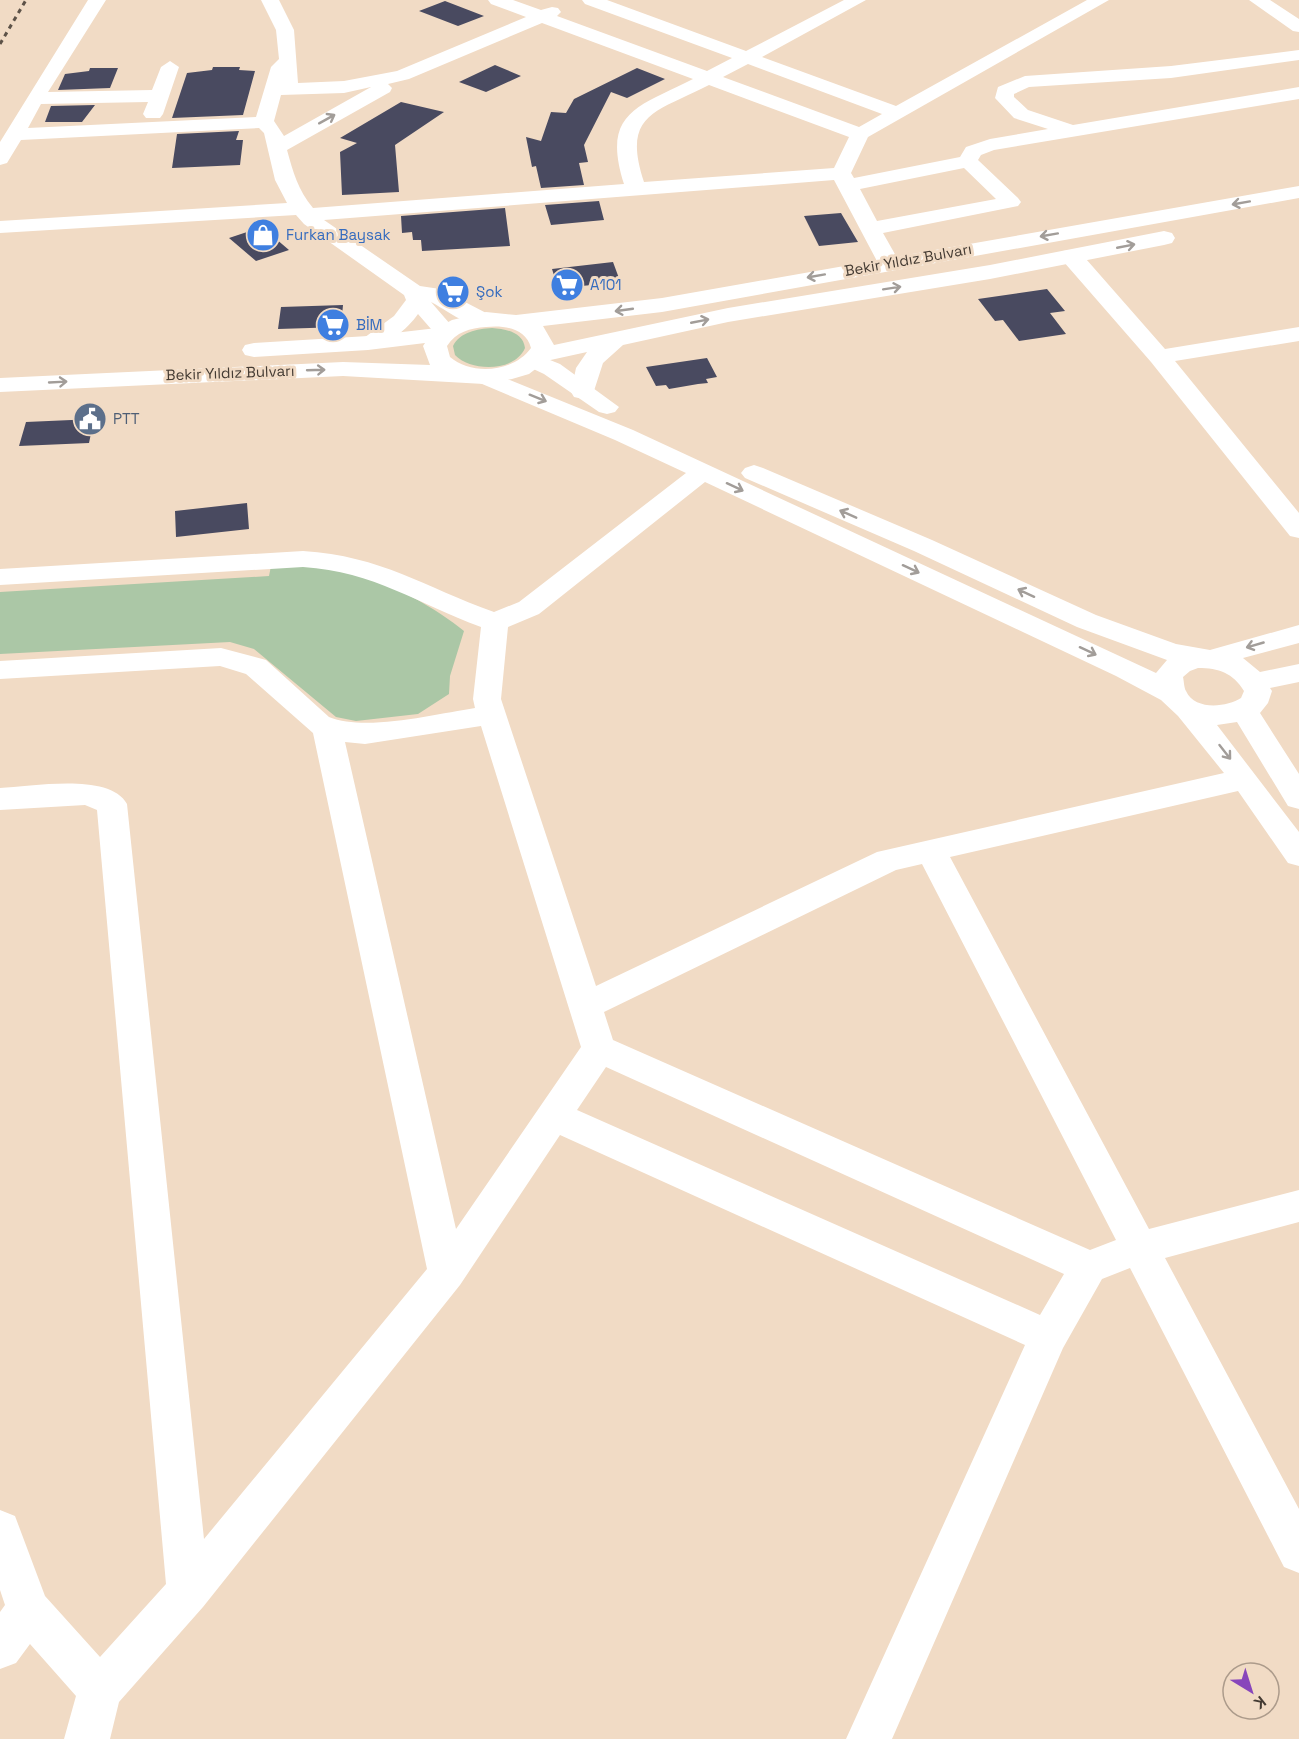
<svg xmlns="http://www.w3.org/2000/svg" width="1299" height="1739" font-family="'Space Grotesk',sans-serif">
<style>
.green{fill:#abc7a6}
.building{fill:#494a60}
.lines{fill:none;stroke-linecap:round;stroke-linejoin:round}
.minor{fill:#fff;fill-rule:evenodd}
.major{fill:#fff;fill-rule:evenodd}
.rail{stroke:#5d5248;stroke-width:3;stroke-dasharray:4.5 4.5;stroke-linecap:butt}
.oneway{stroke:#a29d99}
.labels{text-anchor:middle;stroke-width:6;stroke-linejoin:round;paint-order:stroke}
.far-shop-label{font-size:15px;fill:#366cbe;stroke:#f1dbc5;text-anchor:start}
.far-street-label{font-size:15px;fill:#443b33;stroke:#f1dbc5}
.far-service-label{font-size:15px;fill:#4e5e75;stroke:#f1dbc5;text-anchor:start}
</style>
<rect width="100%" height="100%" fill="#f1dbc5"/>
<path class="green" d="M492,328C506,329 523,332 525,348C515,372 471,372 455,355L453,346C460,332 477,329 492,328Z
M271,566C299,566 327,566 354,572C386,580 439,610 464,631L450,676L449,694L418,714L356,721L336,717L254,649L230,642L0,654V592L269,576Z"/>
<path class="building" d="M445,1L484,16L458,26L419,11Z
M495,65L521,76L486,92L459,82Z
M213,67H240L239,70L255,71L243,115L172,118L187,73L212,70Z
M90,68H118L110,88L58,90L65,74L89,71Z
M637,68L665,79L627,98L611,92L584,145L588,162L579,163L584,185L541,188L536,166L532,167L526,137L541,141L551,112L566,113L574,99Z
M401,102L444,112L395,145L399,192L342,195L340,152L357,143L340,138Z
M95,105L82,122H45L51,106Z
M239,131L236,140H243L240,165L172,168L177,134Z
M599,201L604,220L551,225L545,205Z
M505,208L510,246L422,251L421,240H413L412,232L402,233L401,216Z
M841,213L858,242L819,246L804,216Z
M262,227L289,250L256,261L229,238Z
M613,262L620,281L604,284L558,288L552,269Z
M1047,289L1065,311L1050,313L1066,334L1019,341L1003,320L995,321L978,299Z
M343,305L341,327L278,329L281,307Z
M707,358L717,377L706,379L708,383L698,384L669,389L666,385L656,386L646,367Z
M94,419L89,443L19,446L26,422Z
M247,503L249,529L176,537L175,511Z"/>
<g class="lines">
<path class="minor" d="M88,0H106L48,92L152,90L161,67L170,61L179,67L163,114L160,118H146L143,114L148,102L41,104L28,128L256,117L271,67L279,59L276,30L261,0H279L294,30L298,83L344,81L397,71L526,17L491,4L488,0H513L541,10L552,7L558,8L561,12L557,16L707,71L732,58L585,4L582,0H607L746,51L844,0H866L762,57L896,106L1087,0H1109L868,137L851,173L854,178L960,157L966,147L990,139L1048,129L1014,118L995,98L998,87L1025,76L1171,66L1299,50V60L1171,78L1029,87L1014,94V97L1028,110L1073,125L1299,87V99L994,150L981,155L978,160L1018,198L1021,202L1018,206L883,233L900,263L897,268H881L878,263L834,180L324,220L420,286L440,289L490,315L493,320L490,325C471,330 448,311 431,302L457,332L454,337H438L418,314C407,330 380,353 360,348L357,343L394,316L406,300L404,295L304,224L296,215L0,233V221L287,203L275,180L264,133L259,128L21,140L7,163L0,165V142ZM542,23L693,79C638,107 601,112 624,184L313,208C298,190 293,172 287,150L390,92L392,88L388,84L409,79ZM748,64L882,114L859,127L723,77ZM709,85L849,137L834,168L644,182C621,113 657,112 709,85ZM371,87L284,136L274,121L281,95L344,93ZM964,168L996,199L877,221L860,189Z
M1249,0H1270L1299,19V32L1293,31Z
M1071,250L1079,251L1165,349L1299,327V341L1175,361L1299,513V538L1290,536L1151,362L1063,261L1060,256L1063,251Z
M535,354L560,364L619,407L615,412L607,414L599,412L544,374L527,366L523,361L527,356Z
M483,369L633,430L1156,673L1167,660L1077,627L914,551L745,478L741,473L745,468L754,465L763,468L932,540L1096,615L1176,644L1210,650L1299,625V643L1243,658L1260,672L1299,664V682L1270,688L1272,691L1268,703L1260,713L1299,774V809L1288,806L1237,722L1217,725L1299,832V866L1288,863L1238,791L950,857L1149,1229L1299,1190V1222L1165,1258L1299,1509V1573L1284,1567L1130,1268L1102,1279L1063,1348L892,1739H846L1025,1345L560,1135L460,1285L203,1607L119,1702L110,1739H64L76,1696L30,1644L16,1663L0,1669V1612L5,1605L0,1590V1510L15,1516L45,1596L100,1657L166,1584L97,810L85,805L0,810V788C32,787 109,772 127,804L204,1539L427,1269L313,733L246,674L220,666L0,679V661L221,648L266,660L329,717C366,732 435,714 475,708L473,699L481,627C416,603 375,572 303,567L0,585V569L303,551C382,556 424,587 494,612L519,602L686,473L615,440L475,381L471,376L475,371ZM705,482L1116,676L1161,700L1178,716L1224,773L877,852L596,986L501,699L508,627L539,614ZM1198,668C1219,668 1233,673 1244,691L1241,698C1227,707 1195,711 1186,691C1184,688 1184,681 1183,677L1190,671ZM481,726L581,1047L456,1229L345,742L365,744ZM922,864L1116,1240L1090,1250L613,1040L604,1012L896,870ZM606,1067L1064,1274L1040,1315L577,1110Z"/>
<path class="major" d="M1299,186V198L662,312L543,326L554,345L728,308L990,265L1164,231L1172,233L1175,238L1172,243L1164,245L990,279L728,322L623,345L603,363L592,397L583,399L574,397L571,392L576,368L587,352L546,361L529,374L512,379L484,384L343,376L0,392V378L343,362L430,365L423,346L425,343L368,350L254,357L245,355L242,350L245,345L254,343L368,336L437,328L452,320L486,312L516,315L662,298ZM486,327C504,325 526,328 531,348C514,372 472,376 450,357L447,346C456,332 470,328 486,327Z"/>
<path class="rail" d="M0,44L26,0"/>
</g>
<defs><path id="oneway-shaft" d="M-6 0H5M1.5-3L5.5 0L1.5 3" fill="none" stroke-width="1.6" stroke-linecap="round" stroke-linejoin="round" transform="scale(1.5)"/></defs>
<g class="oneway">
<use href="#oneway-shaft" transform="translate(327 119) rotate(-29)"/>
<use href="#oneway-shaft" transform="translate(1241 203) rotate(170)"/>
<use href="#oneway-shaft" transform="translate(1049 235) rotate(170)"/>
<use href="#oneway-shaft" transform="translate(1126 246) rotate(-11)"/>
<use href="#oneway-shaft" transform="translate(816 276) rotate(170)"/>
<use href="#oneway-shaft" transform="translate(892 288) rotate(-9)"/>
<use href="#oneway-shaft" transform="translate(624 310) rotate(172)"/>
<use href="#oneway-shaft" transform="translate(700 321) rotate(-11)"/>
<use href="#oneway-shaft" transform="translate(316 370) rotate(-2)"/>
<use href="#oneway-shaft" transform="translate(58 382) rotate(-3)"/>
<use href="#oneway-shaft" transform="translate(538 398) rotate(22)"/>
<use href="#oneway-shaft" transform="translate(735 487) rotate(25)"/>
<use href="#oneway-shaft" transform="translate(848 514) rotate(-156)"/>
<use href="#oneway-shaft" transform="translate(911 569) rotate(25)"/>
<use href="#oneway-shaft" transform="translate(1026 593) rotate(-155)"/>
<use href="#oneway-shaft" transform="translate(1255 645) rotate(164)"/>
<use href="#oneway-shaft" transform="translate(1088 651) rotate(25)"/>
<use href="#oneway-shaft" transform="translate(1225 752) rotate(52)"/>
</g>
<defs>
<symbol id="shop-disc" viewBox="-11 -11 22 22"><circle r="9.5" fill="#3f7fe0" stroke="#f1dbc5"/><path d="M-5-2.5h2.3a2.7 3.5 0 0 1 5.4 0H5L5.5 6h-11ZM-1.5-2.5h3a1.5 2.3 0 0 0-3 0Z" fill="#fff"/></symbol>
<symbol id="supermarket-disc" viewBox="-11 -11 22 22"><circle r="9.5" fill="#3f7fe0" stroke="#f1dbc5"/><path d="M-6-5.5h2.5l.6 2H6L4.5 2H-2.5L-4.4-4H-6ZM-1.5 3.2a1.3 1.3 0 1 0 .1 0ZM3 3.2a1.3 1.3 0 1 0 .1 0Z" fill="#fff"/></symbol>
<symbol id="civic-disc" viewBox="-11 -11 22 22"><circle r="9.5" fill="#5c6f8a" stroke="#f1dbc5"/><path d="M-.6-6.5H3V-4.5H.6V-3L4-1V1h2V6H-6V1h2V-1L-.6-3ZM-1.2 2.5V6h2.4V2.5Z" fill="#fff"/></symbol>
</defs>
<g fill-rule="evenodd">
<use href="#shop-disc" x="244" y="216" width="38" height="38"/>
<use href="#supermarket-disc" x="548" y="266" width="38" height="38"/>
<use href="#supermarket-disc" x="434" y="273" width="38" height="38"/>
<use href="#supermarket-disc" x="314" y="306" width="38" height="38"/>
<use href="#civic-disc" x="71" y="400" width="38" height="38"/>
</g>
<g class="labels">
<g class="far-shop-label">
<text x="286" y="240">Furkan Baysak</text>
<text x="590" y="290">A101</text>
<text x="476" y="297">Şok</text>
<text x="356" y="330">BİM</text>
</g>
<g class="far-street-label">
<text transform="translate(908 260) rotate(-10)" y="5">Bekir Yıldız Bulvarı</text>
<text transform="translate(230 373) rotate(-2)" y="5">Bekir Yıldız Bulvarı</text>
</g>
<g class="far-service-label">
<text x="113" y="424">PTT</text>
</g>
</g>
<g transform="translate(1251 1691) rotate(142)"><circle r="28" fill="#f1dbc5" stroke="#ac9b8b" stroke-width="1.5"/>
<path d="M0-4.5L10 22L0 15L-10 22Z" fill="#8846bb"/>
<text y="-9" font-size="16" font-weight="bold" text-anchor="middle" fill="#443b33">K</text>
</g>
</svg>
